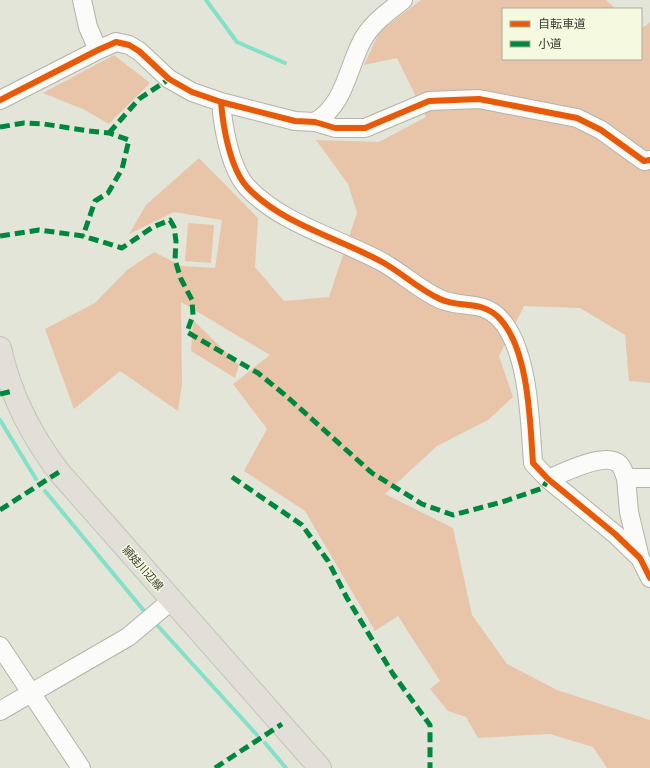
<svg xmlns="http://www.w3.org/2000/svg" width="650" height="768" font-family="'Fira Sans','Noto Sans JP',sans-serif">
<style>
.green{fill:#e8c5a9}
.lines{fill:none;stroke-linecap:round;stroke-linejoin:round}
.stream{stroke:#84e0c9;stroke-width:4}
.minor-casing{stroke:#b2b3a9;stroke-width:20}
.major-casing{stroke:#c2c3bc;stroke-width:24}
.minor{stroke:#fbfbf9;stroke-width:18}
.major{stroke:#e2dfd8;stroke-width:22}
.quiet{stroke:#00873e;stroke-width:5;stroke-dasharray:10 5;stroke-linecap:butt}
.cycleway-casing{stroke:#f4f9df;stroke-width:8}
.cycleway{stroke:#e8590c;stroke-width:6}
.labels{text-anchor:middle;stroke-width:3;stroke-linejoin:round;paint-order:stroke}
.street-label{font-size:11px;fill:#3a3c32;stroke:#f4f9df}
</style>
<rect width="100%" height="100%" fill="#e3e5d8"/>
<path class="green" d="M421,0H606L616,9H503V59H641V29L650,22V383L629,381L625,335L580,308L524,306L499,356L513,397L488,420L437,446L385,494L453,528L472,615L507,664L557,690L650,720V768H607L593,747L550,734L478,738L466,717L448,711L430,689L440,681L398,616L375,631L305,511L244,471L267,429L233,384L270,355L181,302L182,384L178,411L120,371L74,409L45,329L95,303L127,270L154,252L182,266L215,268L222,220L174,212L129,234L146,205L199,158L258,218L255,267L284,301L329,297L357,213L348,184L316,140L379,142L426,117L397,58L364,65L380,31Z
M114,55L150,83L109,124L85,110L43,93Z
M188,223L214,225L211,263L185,261Z
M193,320L239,365L235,378L191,351Z"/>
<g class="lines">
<path class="stream" d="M206,0L237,42L285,63
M0,420L36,479
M45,491L145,612
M157,625L257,735
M265,743L286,768"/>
<defs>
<path id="minor" d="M82,0L88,27L98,50
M0,100L98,50L116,42L129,45L139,51L169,79L192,92L221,102L295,121L315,122L335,128H365L429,101L479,99L577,118L601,130L644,161L650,160
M221,102C223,127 230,168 247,187C281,224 341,239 384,263C403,274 420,290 440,299C461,309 483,299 501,320C529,352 530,422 533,463L548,479L615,534L640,558L650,578
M315,122C344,105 347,71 361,43C370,24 387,13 403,0
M626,478L629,512L640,558
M548,479C563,473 606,451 619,464C623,467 624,474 626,478H650
M0,646L81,768
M0,711L128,637L172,600"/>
<path id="major" d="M0,348C10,394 31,435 59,472L320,768"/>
</defs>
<use href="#minor" class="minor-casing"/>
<use href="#major" class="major-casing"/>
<use href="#minor" class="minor"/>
<use href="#major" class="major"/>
<path class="quiet" d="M0,127L24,123L44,124L89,131L109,133L129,140L122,169L108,193L95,201L83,236
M109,133L139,99L169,79
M0,236L39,230L83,236L122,248L153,227L170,220L174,227L176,241L175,260L181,279L192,300L193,315L187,332L258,373L285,395L372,473L422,504L453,515L502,502L543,488L548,479
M0,394L13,391
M232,477L302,525L328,561L347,598L393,674L430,725V768
M0,510L59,472
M215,768L282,724"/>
<defs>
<path id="cycleway" d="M0,100L98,50L116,42L129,45L139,51L169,79L192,92L221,102L295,121L315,122L335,128H365L429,101L479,99L577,118L601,130L644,161L650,160
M221,102C223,127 230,168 247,187C281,224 341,239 384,263C403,274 420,290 440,299C461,309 483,299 501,320C529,352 530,422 533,463L548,479L615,534L640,558L650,578"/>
</defs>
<use href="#cycleway" class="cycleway-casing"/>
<use href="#cycleway" class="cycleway"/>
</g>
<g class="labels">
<g class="street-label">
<text transform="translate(143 568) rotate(48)" y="4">頴娃川辺線</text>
</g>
</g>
<rect x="502" y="8" width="140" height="52" fill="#f4f9df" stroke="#aaad9a"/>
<rect x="510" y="21" width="20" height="6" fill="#e8590c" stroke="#aaad9a"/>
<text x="538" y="28" font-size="12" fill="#3a3c32">自転車道</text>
<rect x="510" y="41" width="20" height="6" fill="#00873e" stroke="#aaad9a"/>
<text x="538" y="48" font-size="12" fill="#3a3c32">小道</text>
</svg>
